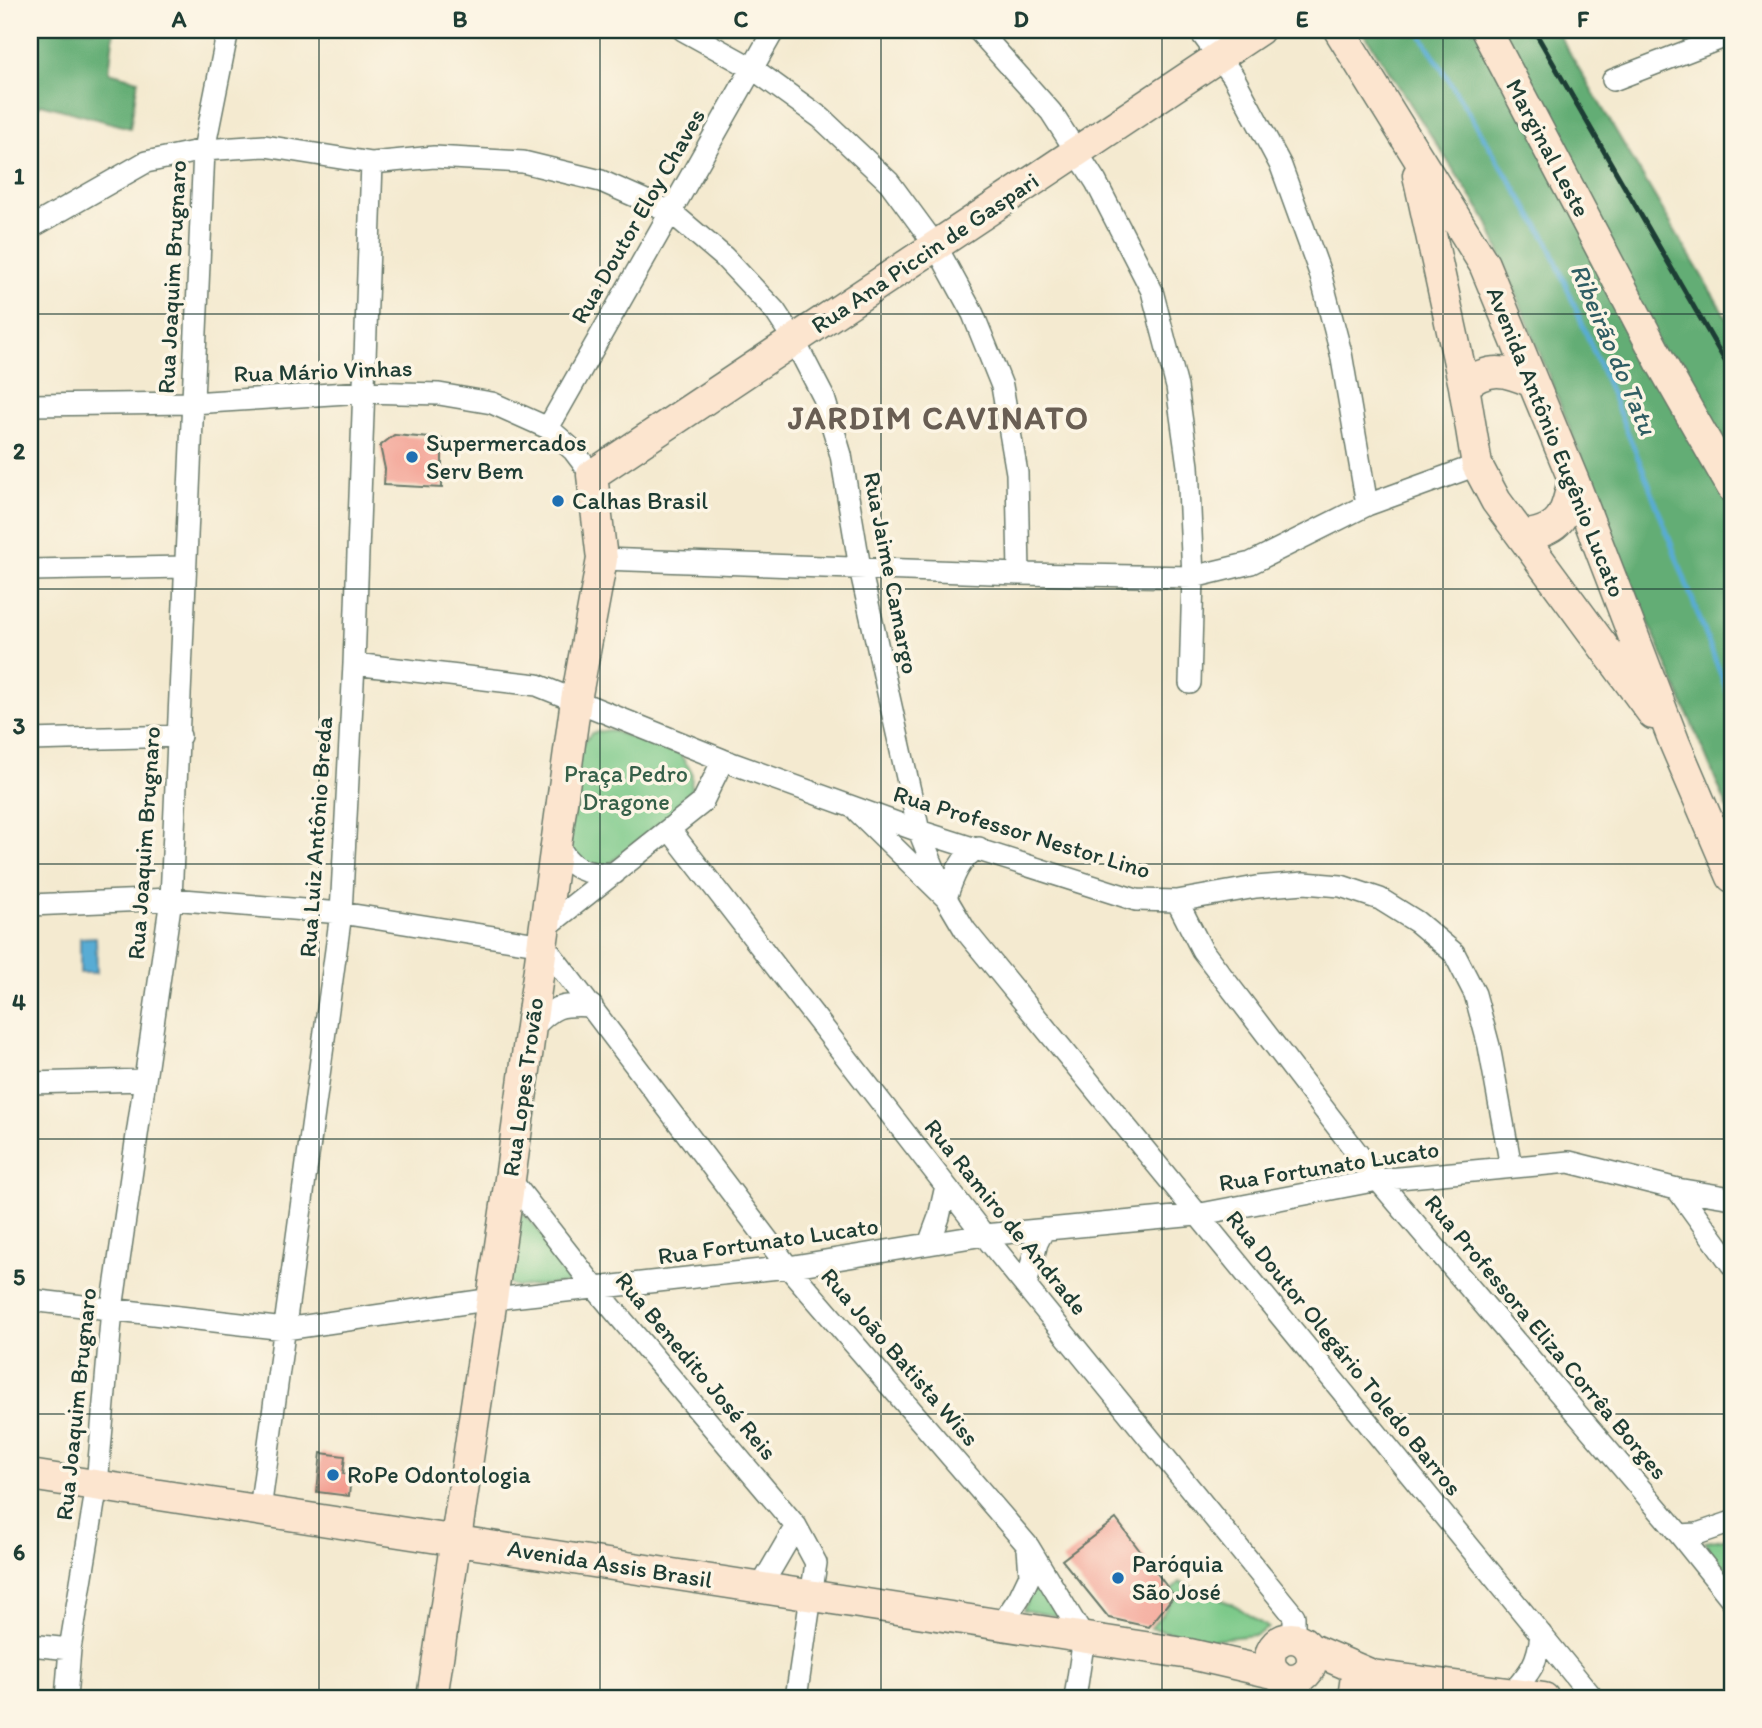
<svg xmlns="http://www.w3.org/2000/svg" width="1762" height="1728" font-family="Itim,sans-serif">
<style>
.green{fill:#7bc989;stroke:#4d835e;stroke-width:2}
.forest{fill:#64ad75;stroke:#427554;stroke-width:2}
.water{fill:#58acd4;stroke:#3c7484;stroke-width:2}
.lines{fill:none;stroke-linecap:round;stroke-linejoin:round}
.stream{stroke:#58acd4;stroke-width:5}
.building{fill:#f39c8f}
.street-casing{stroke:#6a7a6b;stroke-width:24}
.secondary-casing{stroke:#6a7a6b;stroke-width:33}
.street{stroke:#fff;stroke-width:21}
.secondary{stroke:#fce5cf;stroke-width:30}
.rail{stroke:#1f3d34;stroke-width:5}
.grid{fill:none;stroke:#1f3d34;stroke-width:2;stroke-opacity:0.55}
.poi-dot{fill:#1f6fb2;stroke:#fcf5e5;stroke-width:2.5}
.labels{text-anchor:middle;stroke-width:7;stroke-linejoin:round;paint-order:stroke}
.street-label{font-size:24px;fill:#1f3d34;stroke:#fcf5e5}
.poi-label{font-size:24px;fill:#1f3d34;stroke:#fcf5e5;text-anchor:start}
.park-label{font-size:24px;fill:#366049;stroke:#fcf5e5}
.water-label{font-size:26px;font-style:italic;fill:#305e64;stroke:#fcf5e5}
.district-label{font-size:32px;font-weight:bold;letter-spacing:2px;fill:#695e54;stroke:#fcf5e5}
.neatline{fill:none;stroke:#1f3d34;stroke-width:2.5}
.grid-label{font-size:23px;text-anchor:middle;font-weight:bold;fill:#1f3d34}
</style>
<rect width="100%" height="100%" fill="#fcf5e5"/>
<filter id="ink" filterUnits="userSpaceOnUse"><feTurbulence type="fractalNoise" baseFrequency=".0143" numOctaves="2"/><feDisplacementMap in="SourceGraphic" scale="14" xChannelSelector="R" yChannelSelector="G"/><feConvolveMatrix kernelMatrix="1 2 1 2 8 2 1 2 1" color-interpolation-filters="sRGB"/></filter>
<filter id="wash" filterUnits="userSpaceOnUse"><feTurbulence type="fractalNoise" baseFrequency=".00686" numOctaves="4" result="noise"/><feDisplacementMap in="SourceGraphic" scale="28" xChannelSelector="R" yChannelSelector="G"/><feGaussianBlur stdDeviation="1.57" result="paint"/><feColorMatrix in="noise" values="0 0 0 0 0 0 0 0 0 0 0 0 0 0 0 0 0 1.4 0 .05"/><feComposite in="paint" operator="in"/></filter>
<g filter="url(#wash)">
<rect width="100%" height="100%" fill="#f4ead0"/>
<path class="green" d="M609,730L679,753L692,772L691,791L676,810L608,865L593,869L567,850L580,746L592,733Z
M519,1208L575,1273L570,1283L516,1287L507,1282Z
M1729,1538L1727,1582L1705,1542Z
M1039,1582L1068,1618L1023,1610L1035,1585Z
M1180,1582L1236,1606L1268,1628L1256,1635L1204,1640L1151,1628L1176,1596L1172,1590Z"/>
<path class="forest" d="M30,30H114L109,72L138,80L130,128L41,104L30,115Z
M1362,30H1556L1732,327V818L1625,567L1487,221Z"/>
<path class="water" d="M96,937L97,973H80V938Z"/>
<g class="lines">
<path class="stream" d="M1418,30L1548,242L1644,472L1732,704"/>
</g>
<g id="blocks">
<path class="building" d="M394,435L442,439V488L384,485L385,469L380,446Z
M321,1453L345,1456L343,1474L351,1475L349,1496L317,1492Z
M1116,1519L1174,1596L1149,1627L1109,1618L1062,1560Z"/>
</g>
</g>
<g filter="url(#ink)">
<use href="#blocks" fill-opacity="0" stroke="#6a7a6b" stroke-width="2"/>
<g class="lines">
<defs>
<path id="street" d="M683,30L752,68L821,118L889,182L936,246L973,314L1002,386L1017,473L1019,574
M978,30L1051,112L1096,182L1152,291L1177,387L1188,466L1193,577L1190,683
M1199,30L1233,76L1281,166L1320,273L1341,353L1367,505
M1613,80L1732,34
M30,228L146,162L204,150L265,146L372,163L434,157L523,162L601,181L671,212L724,257L775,311L794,340L824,398L841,455L860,568L919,831L946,898L965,930L1593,1698
M30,405L192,403L363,392L439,394L492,403L548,428L573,450L592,475
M548,428L774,30
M602,559L1019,574L1193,577L1251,563L1367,505L1477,465
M30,570L185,567
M354,664L537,685L723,760L919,831L1136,900L1177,901L1256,887L1304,883L1341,886L1380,899L1417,922L1454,953L1475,994L1489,1046L1511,1167
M30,740L180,736
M858,812L946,898C952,880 960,856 979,848
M670,830L984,1235L1294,1616V1638
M557,842C569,870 586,875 615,873
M1177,901L1202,950L1378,1180L1680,1535L1732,1600
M30,905L171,899L341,913L544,945L788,1267L1028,1546L1084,1638L1075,1698
M546,927L702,803L723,760
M532,1029C553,1006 560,1004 592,1006
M30,1083L145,1080
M510,1179L596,1289L796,1526L816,1563L796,1698
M1677,1189L1732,1265
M929,1244L939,1217L946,1186
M1026,1285L1037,1243L1044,1229
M30,1300L285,1329L493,1299L788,1267L984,1235L1196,1215L1378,1180L1569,1162L1677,1189L1732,1198
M260,1510L341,913L354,664L372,163
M1680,1535L1697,1534L1732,1522
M760,1588L796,1526
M1001,1625L1019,1598L1030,1575L1028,1548
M30,1645L70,1649
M1512,1693C1530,1672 1538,1663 1541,1634
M66,1698L70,1649L97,1485L112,1309L171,899L204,150L228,30"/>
<path id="secondary" d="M1339,30L1484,264L1573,479L1675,744L1732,877
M1486,30L1660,361L1732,487
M1418,175L1464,386L1477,465L1496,501L1653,714
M1464,386C1489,366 1505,370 1532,382
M1522,536C1562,531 1566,515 1573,479
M30,1475L1190,1654L1277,1674
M1270 1659a21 21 0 1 1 42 0a21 21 0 1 1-42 0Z
M1309,1648L1372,1675L1544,1698
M432,1698L510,1179L576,700L602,559L592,475L1259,30
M1353,1698L1357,1669"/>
</defs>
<use href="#street" class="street-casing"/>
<use href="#secondary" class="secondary-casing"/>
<use href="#street" class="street"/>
<use href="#secondary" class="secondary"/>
<path class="rail" d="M1534,30L1732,373"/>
</g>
</g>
<path class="grid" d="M319,30V1698M600,30V1698M881,30V1698M1162,30V1698M1443,30V1698M30,314H1732M30,589H1732M30,864H1732M30,1139H1732M30,1414H1732"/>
<g class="poi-dot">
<circle cx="412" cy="457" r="7"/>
<circle cx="558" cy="501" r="7"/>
<circle cx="333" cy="1475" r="7"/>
<circle cx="1118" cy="1578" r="7"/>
</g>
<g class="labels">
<g class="street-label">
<text transform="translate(1548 148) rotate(62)" y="8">Marginal Leste</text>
<text transform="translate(638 216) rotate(-60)" y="8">Rua Doutor Eloy Chaves</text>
<text transform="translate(925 253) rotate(-34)" y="8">Rua Ana Piccin de Gaspari</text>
<text transform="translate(172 277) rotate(-87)" y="8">Rua Joaquim Brugnaro</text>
<text transform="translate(323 371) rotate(-2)" y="8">Rua Mário Vinhas</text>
<text transform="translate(1556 442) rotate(68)" y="8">Avenida Antônio Eugênio Lucato</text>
<text transform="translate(891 573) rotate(79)" y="8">Rua Jaime Camargo</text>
<text transform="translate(1022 832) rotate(17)" y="8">Rua Professor Nestor Lino</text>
<text transform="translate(316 837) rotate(-86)" y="8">Rua Luiz Antônio Breda</text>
<text transform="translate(144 843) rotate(-86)" y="8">Rua Joaquim Brugnaro</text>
<text transform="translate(523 1087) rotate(-82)" y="8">Rua Lopes Trovão</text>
<text transform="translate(1329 1166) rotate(-9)" y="8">Rua Fortunato Lucato</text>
<text transform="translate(1006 1217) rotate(51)" y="8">Rua Ramiro de Andrade</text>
<text transform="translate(768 1241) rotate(-8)" y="8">Rua Fortunato Lucato</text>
<text transform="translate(1546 1337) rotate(50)" y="8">Rua Professora Eliza Corrêa Borges</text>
<text transform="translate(1344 1353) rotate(51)" y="8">Rua Doutor Olegário Toledo Barros</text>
<text transform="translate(900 1357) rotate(49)" y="8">Rua João Batista Wiss</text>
<text transform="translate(696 1366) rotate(50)" y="8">Rua Benedito José Reis</text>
<text transform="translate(76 1404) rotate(-84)" y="8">Rua Joaquim Brugnaro</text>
<text transform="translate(610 1564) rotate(9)" y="8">Avenida Assis Brasil</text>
</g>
<g class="poi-label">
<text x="426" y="451">Supermercados<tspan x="426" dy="28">Serv Bem</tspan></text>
<text x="572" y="509">Calhas Brasil</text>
<text x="347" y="1483">RoPe Odontologia</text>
<text x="1132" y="1572">Paróquia<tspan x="1132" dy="28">São José</tspan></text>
</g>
<g class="park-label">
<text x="626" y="782">Praça Pedro<tspan x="626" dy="28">Dragone</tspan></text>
</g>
<g class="water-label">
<text transform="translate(1614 349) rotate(67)" y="9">Ribeirão do Tatu</text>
</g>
<g class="district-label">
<text x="939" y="429">JARDIM CAVINATO</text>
</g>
</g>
<rect width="1762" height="1728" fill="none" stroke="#fcf5e5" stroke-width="77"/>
<rect x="38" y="38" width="1686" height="1652" class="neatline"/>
<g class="grid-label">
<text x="179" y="27">A</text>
<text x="460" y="27">B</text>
<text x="741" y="27">C</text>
<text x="1021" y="27">D</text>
<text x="1302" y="27">E</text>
<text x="1583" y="27">F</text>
<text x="19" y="184">1</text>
<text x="19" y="459">2</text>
<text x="19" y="734">3</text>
<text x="19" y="1010">4</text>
<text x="19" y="1285">5</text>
<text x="19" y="1560">6</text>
</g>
</svg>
